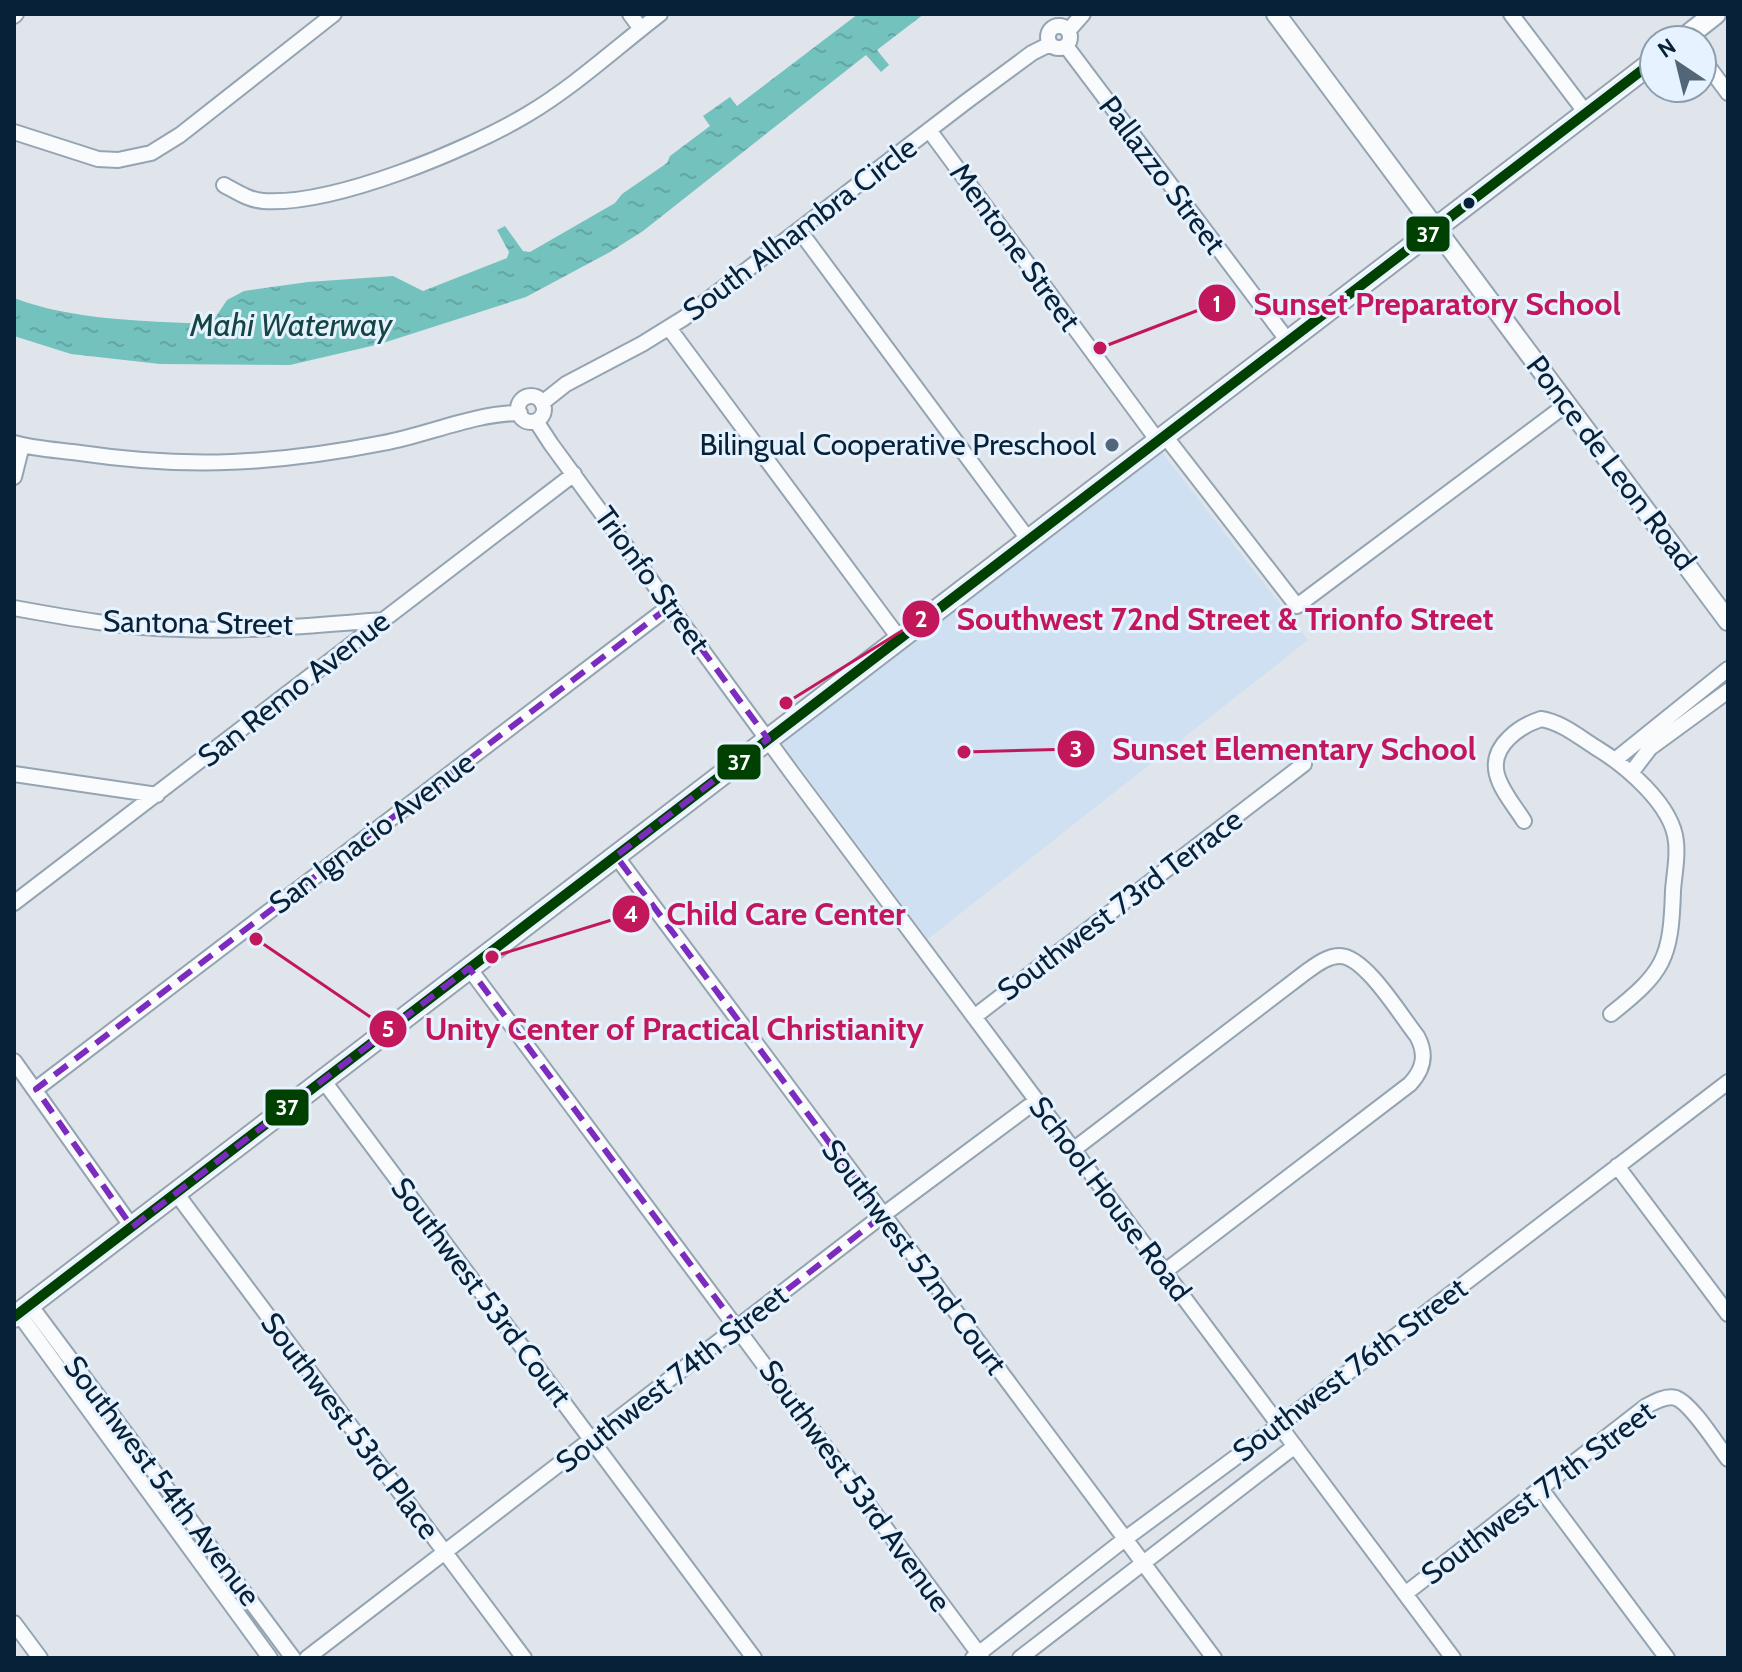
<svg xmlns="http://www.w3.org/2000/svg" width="1742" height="1672" font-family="Cabin,sans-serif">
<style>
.built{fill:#cee0f1}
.water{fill:url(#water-ripples)}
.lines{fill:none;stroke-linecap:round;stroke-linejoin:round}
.minor-casing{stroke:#95a4b2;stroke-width:18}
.tertiary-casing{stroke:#95a4b2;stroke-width:22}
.secondary-casing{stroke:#95a4b2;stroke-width:24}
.minor{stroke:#fafbfc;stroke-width:14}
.tertiary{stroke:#fafbfc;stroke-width:18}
.secondary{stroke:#fafbfc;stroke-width:20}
.bus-1-casing{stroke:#e6f2ff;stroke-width:16}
.bus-1{stroke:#004000;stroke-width:10}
.marked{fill:none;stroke:#7b2cbf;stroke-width:6;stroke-dasharray:16 10;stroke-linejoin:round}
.bus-dot{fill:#072238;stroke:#e6f2ff;stroke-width:3}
.poi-dot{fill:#536677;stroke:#e6f2ff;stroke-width:3}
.labels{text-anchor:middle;stroke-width:6;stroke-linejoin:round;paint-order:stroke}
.street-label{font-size:30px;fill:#072238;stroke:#e6f2ff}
.poi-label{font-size:30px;fill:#072238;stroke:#e6f2ff;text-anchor:end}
.water-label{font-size:32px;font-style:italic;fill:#144541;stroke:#e6f2ff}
.leader{fill:none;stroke:#c2185b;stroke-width:3}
.callout-dot{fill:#c2185b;stroke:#e6f2ff;stroke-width:3}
.mark-label{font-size:24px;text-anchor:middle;font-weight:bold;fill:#fff}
.callout-label{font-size:32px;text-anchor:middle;font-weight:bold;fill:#c2185b;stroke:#e6f2ff;stroke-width:6;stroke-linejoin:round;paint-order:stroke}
.line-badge{stroke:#e6f2ff;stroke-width:3}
.badge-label{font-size:22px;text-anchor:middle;font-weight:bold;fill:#fff}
</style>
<defs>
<pattern id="water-ripples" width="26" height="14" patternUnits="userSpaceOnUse" patternTransform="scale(2)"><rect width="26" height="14" fill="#74c2be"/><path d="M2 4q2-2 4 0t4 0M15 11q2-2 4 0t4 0" fill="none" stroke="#63a6a4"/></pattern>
</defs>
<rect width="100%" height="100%" fill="#dfe5eb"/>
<path class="built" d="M1161,451L1308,640L928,939L782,743Z"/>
<path class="water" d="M858,14H924L877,50L889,65L881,72L866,55L643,231L610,252L526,297L380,344L290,365L160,364L71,354L14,336V298C74,321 148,321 211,324L227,300L244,291L308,282L393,276L423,291L507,258L509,252L497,230L505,226L523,251L530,252L615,203L622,194L667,163L670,156L710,126L703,116L730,97L737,106Z"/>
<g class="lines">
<defs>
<path id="minor" d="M630,14L641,29
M1511,14L1586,113
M14,16L16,14
M1048 37a11 11 0 1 1 22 0a11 11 0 1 1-22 0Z
M1068,31L1083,14
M1066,46L1288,341
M1702,58L1728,93
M929,130L1158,441
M14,132L98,159L118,160L151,153L180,135L334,14
M224,185C237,192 249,200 263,201C333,206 468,150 528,114C575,86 617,47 660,14
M799,230L1028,539
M669,328L899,638
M518 409a13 13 0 1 1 26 0a13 13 0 1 1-26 0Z
M542,403L566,384L642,344L684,318L967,101L1032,53L1050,44
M536,421L551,444L792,773L1453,1658
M1165,436L1297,606L1567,404
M14,443C35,449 58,450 80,453C188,469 277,464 383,443C427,435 475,413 520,413
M14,477L22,445
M14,608C69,618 124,628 180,629C248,632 316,625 384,620
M1615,760L1728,669
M1631,773L1650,748L1728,691
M14,774L157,795
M1524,821C1507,794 1479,767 1509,738C1518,729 1529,723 1541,719C1561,722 1579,737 1595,747C1625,765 1673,805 1676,842C1678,858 1674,875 1673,891C1671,959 1664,972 1611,1014
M616,856L1214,1658
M14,903L574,474
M469,968L982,1658
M974,1017L1304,764
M14,1061L132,1227
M323,1080L754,1658
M36,1089L670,606
M1073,1150L1306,972C1316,965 1327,956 1340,956C1365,956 1401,1016 1417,1036C1427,1054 1424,1069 1410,1084L1164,1272
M1617,1166L1728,1314
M176,1193L524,1658
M30,1305L293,1658
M19,1314L270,1658
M1541,1489L1667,1658
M1405,1594L1645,1407C1654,1402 1666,1395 1676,1398C1692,1404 1717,1445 1728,1459
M14,1623L40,1658
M307,1658L883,1215L1036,1101
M973,1658L1125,1539L1270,1432L1728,1082
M1020,1658L1295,1446"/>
<path id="tertiary" d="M1276,14L1728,621"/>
<path id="secondary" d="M1682,40L1715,14
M14,1317L1654,61"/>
</defs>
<use href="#minor" class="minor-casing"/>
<use href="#tertiary" class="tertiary-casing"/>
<use href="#secondary" class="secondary-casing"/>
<use href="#minor" class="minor"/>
<use href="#tertiary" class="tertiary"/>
<use href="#secondary" class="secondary"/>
<defs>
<path id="bus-1" d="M14,1317L1654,61"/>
</defs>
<use href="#bus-1" class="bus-1-casing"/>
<use href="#bus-1" class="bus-1"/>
</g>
<path class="marked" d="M670,606L768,739L616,856L883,1215L738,1328L469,968L132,1227L36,1089Z"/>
<circle class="bus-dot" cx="1469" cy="203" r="7"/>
<circle class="poi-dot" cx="1112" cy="445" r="8"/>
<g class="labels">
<g class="street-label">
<text transform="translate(1162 175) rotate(53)" y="10">Pallazzo Street</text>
<text transform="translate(800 229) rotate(-37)" y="10">South Alhambra Circle</text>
<text transform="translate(1015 247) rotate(54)" y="10">Mentone Street</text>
<text transform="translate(1611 463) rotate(53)" y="10">Ponce de Leon Road</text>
<text transform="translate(652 580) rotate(54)" y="10">Trionfo Street</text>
<text transform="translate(198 623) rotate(1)" y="10">Santona Street</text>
<text transform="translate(294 689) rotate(-38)" y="10">San Remo Avenue</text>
<text transform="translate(372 833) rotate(-37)" y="10">San Ignacio Avenue</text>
<text transform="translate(1120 905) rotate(-37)" y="10">Southwest 73rd Terrace</text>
<text transform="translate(1110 1199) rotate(53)" y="10">School House Road</text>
<text transform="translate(914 1257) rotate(53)" y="10">Southwest 52nd Court</text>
<text transform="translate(481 1292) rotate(53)" y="10">Southwest 53rd Court</text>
<text transform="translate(1350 1370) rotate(-37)" y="10">Southwest 76th Street</text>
<text transform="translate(672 1379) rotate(-38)" y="10">Southwest 74th Street</text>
<text transform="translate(350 1426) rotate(53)" y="10">Southwest 53rd Place</text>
<text transform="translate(162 1481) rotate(53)" y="10">Southwest 54th Avenue</text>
<text transform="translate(855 1486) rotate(54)" y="10">Southwest 53rd Avenue</text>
<text transform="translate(1538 1493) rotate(-37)" y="10">Southwest 77th Street</text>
</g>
<g class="poi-label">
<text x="1096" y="455">Bilingual Cooperative Preschool</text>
</g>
<g class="water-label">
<text x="291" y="336">Mahi Waterway</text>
</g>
</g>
<path class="leader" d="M1100 348L1217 303M786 703L921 619M964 752L1076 749M492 957L631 914M256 939L388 1029"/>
<g class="callout-dot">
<circle cx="1100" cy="348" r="8"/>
<circle cx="786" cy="703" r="8"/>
<circle cx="964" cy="752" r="8"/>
<circle cx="492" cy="957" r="8"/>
<circle cx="256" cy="939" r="8"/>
<circle cx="1217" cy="303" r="20"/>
<circle cx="921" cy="619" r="20"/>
<circle cx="1076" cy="749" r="20"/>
<circle cx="631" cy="914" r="20"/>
<circle cx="388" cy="1029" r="20"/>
</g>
<g class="mark-label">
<text x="1217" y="312">1</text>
<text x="921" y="627">2</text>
<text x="1076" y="757">3</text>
<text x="631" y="922">4</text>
<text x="388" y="1037">5</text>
</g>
<g class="callout-label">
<text x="1437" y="315">Sunset Preparatory School</text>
<text x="1225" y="630">Southwest 72nd Street &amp; Trionfo Street</text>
<text x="1294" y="760">Sunset Elementary School</text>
<text x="786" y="925">Child Care Center</text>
<text x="674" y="1040">Unity Center of Practical Christianity</text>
</g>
<g class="line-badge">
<rect x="1405" y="215" width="46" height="38" rx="8" fill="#004000"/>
<rect x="716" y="743" width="46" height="38" rx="8" fill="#004000"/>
<rect x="264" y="1088" width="46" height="39" rx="8" fill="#004000"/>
</g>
<g class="badge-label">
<text x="1428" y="242">37</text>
<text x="739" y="770">37</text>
<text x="287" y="1115">37</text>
</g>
<rect width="1742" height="1672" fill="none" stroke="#072238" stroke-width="32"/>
<g transform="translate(1678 64) rotate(325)"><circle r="38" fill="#e6f2ff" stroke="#8d9faf" stroke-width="2"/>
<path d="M0-6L14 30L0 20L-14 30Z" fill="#536677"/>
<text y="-12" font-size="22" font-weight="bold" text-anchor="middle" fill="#072238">N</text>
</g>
</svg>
